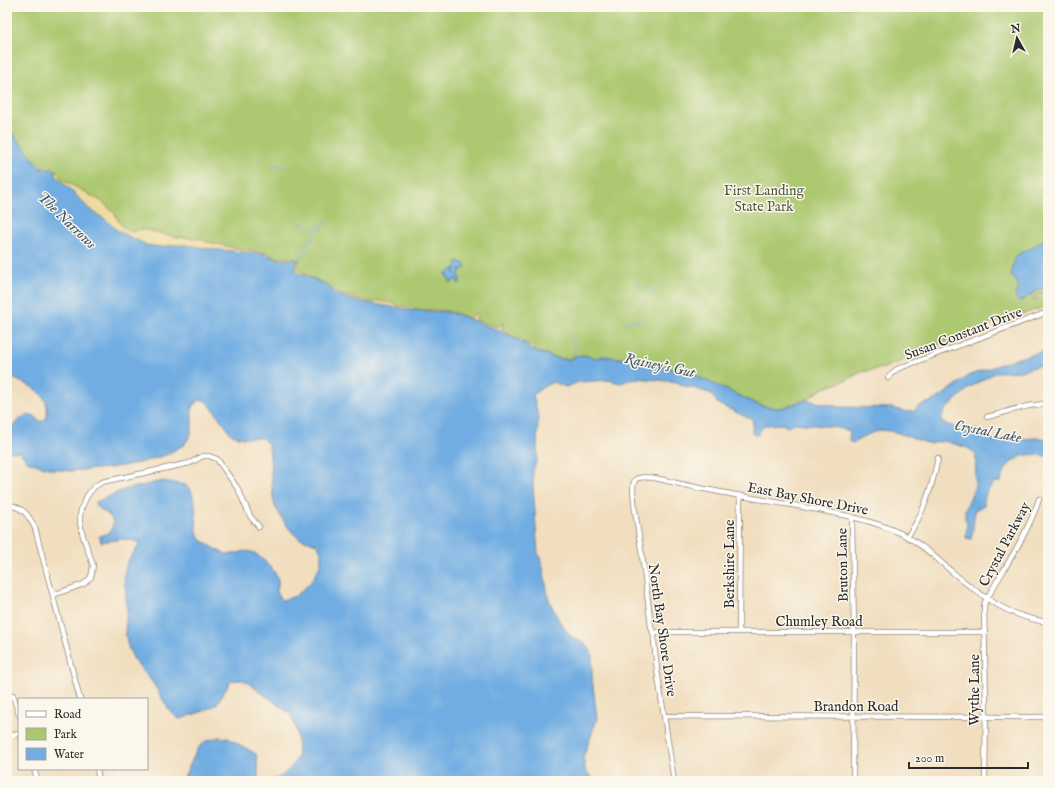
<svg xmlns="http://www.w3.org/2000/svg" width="1055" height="788" font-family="'IM FELL English',serif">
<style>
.green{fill:#acc86f;stroke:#6c7a4d}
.sand{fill:#eeda9e;stroke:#8c8264}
.water{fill:#71ade2;stroke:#4e6c86}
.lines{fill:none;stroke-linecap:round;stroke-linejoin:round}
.stream{stroke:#71ade2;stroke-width:1}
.minor-casing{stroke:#8e8475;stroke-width:6}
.minor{stroke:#fff;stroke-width:4.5}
.labels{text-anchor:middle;stroke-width:3;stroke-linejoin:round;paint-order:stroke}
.park-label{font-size:14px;fill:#525a3f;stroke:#fbf7ec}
.street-label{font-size:14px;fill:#2b2b2b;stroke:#fbf7ec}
.water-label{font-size:15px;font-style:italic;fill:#44586b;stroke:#fbf7ec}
</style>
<rect width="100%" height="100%" fill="#fbf7ec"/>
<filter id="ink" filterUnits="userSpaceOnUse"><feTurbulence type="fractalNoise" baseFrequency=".025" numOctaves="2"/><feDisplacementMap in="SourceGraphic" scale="8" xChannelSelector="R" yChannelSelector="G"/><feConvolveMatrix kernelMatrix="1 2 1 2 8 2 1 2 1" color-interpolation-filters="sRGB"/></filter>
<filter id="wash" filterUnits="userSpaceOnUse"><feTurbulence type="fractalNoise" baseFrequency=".012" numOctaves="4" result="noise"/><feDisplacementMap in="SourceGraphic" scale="16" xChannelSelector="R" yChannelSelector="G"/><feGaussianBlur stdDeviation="0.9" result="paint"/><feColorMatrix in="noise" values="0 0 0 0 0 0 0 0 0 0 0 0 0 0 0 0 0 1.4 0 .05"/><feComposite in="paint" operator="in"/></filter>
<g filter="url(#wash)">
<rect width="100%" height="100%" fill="#f1debf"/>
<path class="green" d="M7,7H1048V292L1034,297L1033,299L1048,297V306L984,326L947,342L939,344L910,356L903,361L884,368L861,372L847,380L822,389L806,400L781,408H773L759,405L701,378L685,371L662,367L635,360L610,357H601L596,358L583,355L566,360L554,357L533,351L447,312L411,310L345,298L296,270L295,265L284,260L149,246L41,171V168L7,127Z"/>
<path class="sand" d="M47,165L53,167L57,171L61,179L101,201L108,207L115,214L119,222L125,229L132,232L140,229L176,237L202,239L204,241L229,247L267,253L274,257L296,258L294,261L290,262L173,248L141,245L92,216L43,168L42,166Z
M300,258L297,267L300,271L304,274L326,284L341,295L372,302L378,301L385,302L393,303L397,306L413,307L415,310C434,309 453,309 470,319L476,312V320L498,327L503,323L502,328L504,331L533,347L534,350L536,351V352L543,354L545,353C547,354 549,355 551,356C557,360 565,359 571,358L572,354L574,355L575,361L570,363L388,308L339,297L287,272L294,268Z"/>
<path class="water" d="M7,127L41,168V170L42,168L51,169L55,171L57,177L75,194L89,209L106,220L118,231L149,246L161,247L174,245H187L210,249L265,254C277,260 283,260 296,259L298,260L295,265L296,270L300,274L325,284L335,293L345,298L362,302L411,310L447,312L459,315L501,331L525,344L533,351L542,354L543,353C552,358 562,360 572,359L573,357L578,355L579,356L583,355L596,358L601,357H610L635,360L662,367L685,371L701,378L759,405L773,408H781L806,400L840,407L893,408L907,412L914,411L919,406L930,402L940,397L970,375L1015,359L1048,350V363L1021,371L996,372L969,388L946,409L941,418L942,422L951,426L977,430L992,440L1039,438L1048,439V457C1027,450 1005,458 1001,482H995C988,490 984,494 984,505L975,510C973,520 974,529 971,539L966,538L967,522L965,519V510L975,486L976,454L968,448L944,441L930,444L895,432L882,430L869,434L853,443L849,441L850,431L834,427L795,423L792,424L789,427L785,426V424L765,425L762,427L758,435H755L752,433L753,420L718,404L710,393L682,385L677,382L637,378L620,383L609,380L579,382L566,387L553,382L543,387L533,395L538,416L537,460L533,470V486L538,554L541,557L549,600L559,621L568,633L574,639L584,642L591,651L592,655V677L597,719L583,758L586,772L594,781H268L280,777L291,768L294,763L298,756L297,733L291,714L244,680H238L231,681L216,705L204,711L180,719L177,718L169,710L153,683L134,660L128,647L125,631L127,609L124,575L127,562L139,545V542L123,539L101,542L99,536L106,534L111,531C118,515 104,514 95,505L96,502L123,490L163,481L186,485L191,490L195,504L197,531L199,538C205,542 219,552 226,554C236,556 246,547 256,554C263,560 274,568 277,577C281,588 272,592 282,600L296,596L311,582L321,564V552L318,545L309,541L300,539L293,533L284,522L275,506L273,497L269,445L262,438H243L232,435L210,405L204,400H200L192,406V429L190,436L185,444L166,455L139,463L110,468L70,471L52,469L38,465L27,461L20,452H7C7,448 6,443 7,438C8,430 24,409 35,416C36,417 37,419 39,421C44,422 47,420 47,414C50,390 25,384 7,376Z
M1048,235V286L1036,291L1025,299L1018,302L1015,295L1019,288L1016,281L1011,276L1014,261L1017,255L1031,248L1044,240Z
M457,261L464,264L466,268L460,270L461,272L459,274L460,278V283L458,284L457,282L458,280L457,279L455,280L453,279L454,281L451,283L448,278V274L446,276L445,275V274L455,268L454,273H455Z
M219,737L228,738L256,754L258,769V779L262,781H182L198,748L206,741Z"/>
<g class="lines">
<path class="stream" d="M255,156L260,160
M273,169L274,166L280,165L287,168
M301,224H306L311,230H314L318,225H320L324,223L332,224
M297,260L305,251L307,246L306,244L307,241L311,240L315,236L316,232L323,227
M637,281C639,288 645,288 652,289L653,293
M650,296H653L654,292
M642,305L644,304L645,301
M625,322L644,319
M687,331L688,337
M571,335L575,347L574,352
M597,357L599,355H607"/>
</g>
</g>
<g filter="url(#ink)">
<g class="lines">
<defs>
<path id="minor" d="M888,378L891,374L897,369L1048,312
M987,417C1007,412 1027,404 1048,404
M7,504C24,508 28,514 35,528L80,699
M852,517L854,632L853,781
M907,537C924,514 932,486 938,458
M53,595L84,584L91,577L92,573L93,565L83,536L80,523V516L81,509L87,496L94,487L102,482L190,463L203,456H209L217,459L238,489L250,516L259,527
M739,632L740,496
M654,635L658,632H985
M13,695L19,715
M664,716L1048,717
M7,736L19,734
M34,769L38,781
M97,769L99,781
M674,781L657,670L654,641V635L651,627C648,601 645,575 641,549C638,529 634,509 633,489C633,486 633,483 635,480C641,473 667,481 676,483C716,492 757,499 798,506C833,513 867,518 900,533C919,542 935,557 951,571C981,596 1008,617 1048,622
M985,781L986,705L984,606L985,602C1003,570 1028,534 1039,499"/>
</defs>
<use href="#minor" class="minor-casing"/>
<use href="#minor" class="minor"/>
</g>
</g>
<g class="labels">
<g class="park-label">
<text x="764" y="195">First Landing<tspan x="764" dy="16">State Park</tspan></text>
</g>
<g class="street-label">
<text transform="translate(963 333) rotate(-21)" y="5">Susan Constant Drive</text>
<text transform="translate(808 498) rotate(11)" y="5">East Bay Shore Drive</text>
<text transform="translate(1004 544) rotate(-62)" y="5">Crystal Parkway</text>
<text transform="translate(729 564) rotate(-90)" y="5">Berkshire Lane</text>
<text transform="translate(842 565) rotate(-91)" y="5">Bruton Lane</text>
<text x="819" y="626">Chumley Road</text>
<text transform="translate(663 630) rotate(82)" y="5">North Bay Shore Drive</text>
<text transform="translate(974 690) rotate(-90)" y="5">Wythe Lane</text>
<text x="856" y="711">Brandon Road</text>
</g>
<g class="water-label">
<text transform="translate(67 220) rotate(44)" y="5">The Narrows</text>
<text transform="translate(660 365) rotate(12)" y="5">Rainey's Gut</text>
<text transform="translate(988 431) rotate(11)" y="5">Crystal Lake</text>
</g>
</g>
<rect width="1055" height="788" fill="none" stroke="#fbf7ec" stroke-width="24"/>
<rect x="18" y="698" width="130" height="72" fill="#fbf7ec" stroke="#a8a59f"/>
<rect x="26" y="711" width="20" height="6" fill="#ffffff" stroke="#a8a59f"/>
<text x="54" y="718" font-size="12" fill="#2b2b2b">Road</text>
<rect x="26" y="728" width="20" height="12" fill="#acc86f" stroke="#a8a59f"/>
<text x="54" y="738" font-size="12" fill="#2b2b2b">Park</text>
<rect x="26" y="748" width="20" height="12" fill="#71ade2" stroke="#a8a59f"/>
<text x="54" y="758" font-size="12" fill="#2b2b2b">Water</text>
<g transform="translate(1017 38) rotate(352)" stroke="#fbf7ec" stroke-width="3" paint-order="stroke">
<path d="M0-3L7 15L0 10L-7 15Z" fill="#2b2b2b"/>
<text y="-6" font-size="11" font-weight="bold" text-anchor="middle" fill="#2b2b2b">N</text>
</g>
<path d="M909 762v6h119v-6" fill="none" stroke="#2b2b2b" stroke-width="2"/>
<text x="915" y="762" font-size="12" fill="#2b2b2b" stroke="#fbf7ec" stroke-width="3" paint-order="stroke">200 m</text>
</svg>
